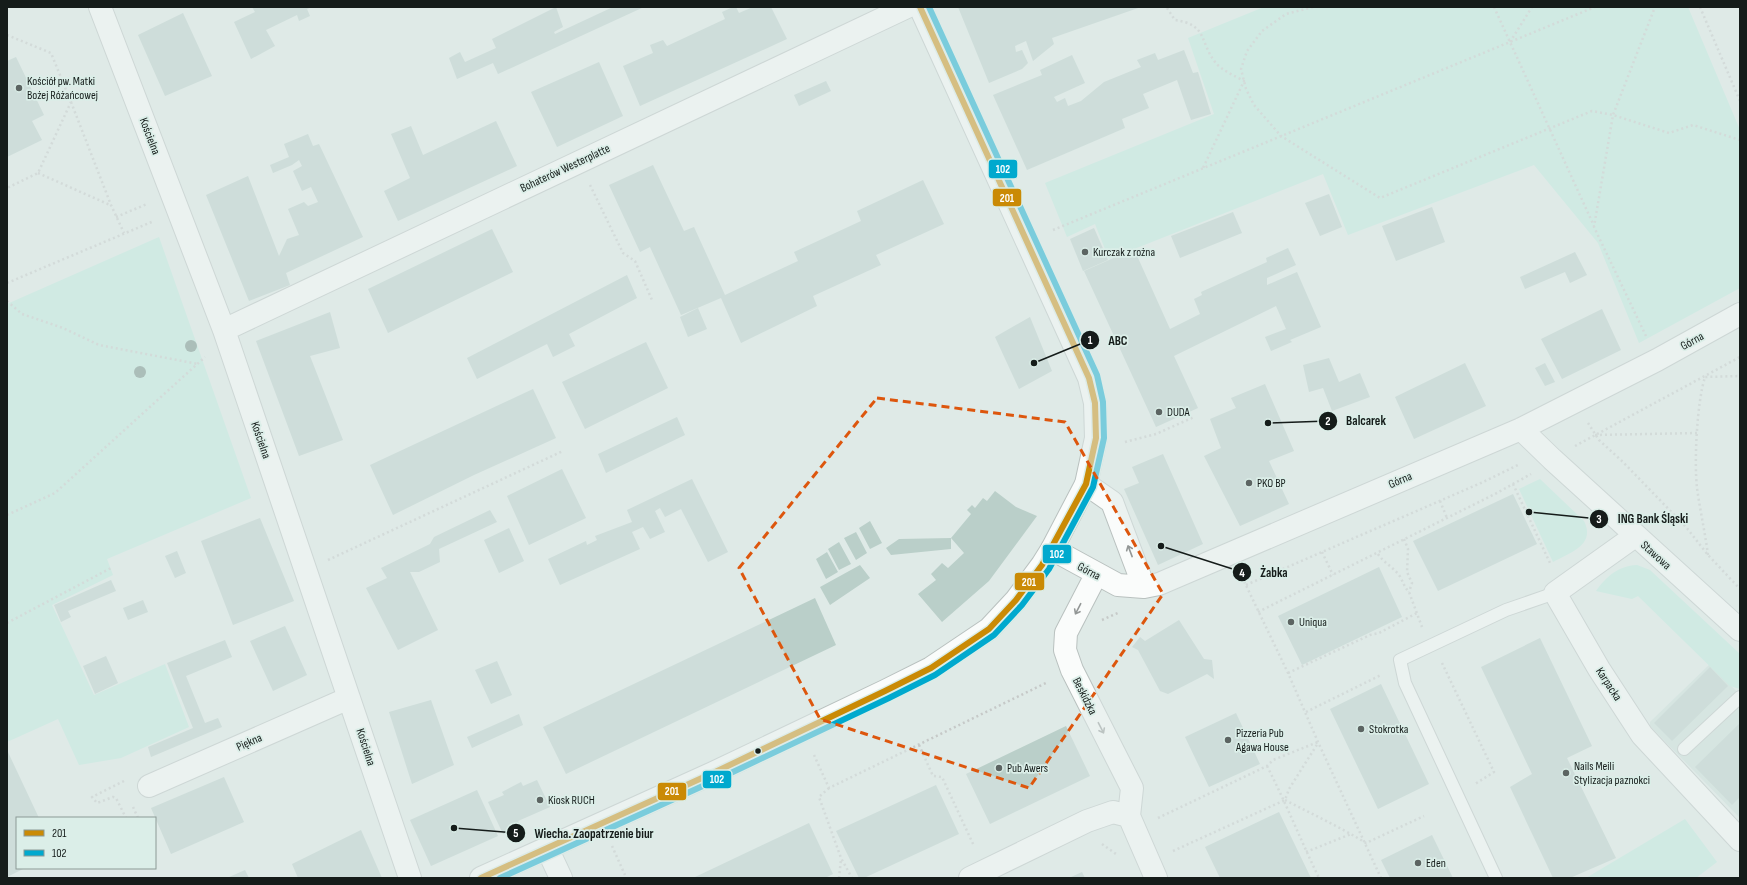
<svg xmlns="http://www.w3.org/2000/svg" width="1747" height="885" font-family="'Sofia Sans Condensed',sans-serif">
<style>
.built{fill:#cce0da}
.green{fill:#beebde}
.building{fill:#bacfc9}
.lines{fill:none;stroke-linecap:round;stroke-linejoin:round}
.service-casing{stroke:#b9c1bf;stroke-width:14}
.minor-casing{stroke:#b9c1bf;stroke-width:24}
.tertiary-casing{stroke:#b9c1bf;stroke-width:24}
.path{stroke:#c6c9c8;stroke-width:2.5;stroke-dasharray:2 3;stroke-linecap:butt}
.service{stroke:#fafcfb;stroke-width:12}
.minor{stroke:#fafcfb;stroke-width:22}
.tertiary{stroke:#fafcfb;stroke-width:22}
.bus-1-casing{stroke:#dbeee8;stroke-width:9}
.bus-2-casing{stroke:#dbeee8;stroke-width:9}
.bus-1{stroke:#ca8a05;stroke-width:6}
.bus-2{stroke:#00a9ce;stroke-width:6}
.tree{fill:#6e8982}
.oneway{stroke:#939796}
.marked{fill:none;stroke:#dd560d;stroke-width:3;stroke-dasharray:8 5;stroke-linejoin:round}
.poi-dot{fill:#5c6462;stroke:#dbeee8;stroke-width:1.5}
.bus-dot{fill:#151c1a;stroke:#dbeee8;stroke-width:1.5}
.labels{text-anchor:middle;stroke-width:3.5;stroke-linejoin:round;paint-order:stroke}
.poi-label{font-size:12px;fill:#151c1a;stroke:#dbeee8;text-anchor:start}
.street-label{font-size:12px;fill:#151c1a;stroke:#dbeee8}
.leader{fill:none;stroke:#151c1a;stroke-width:1.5}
.callout-dot{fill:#151c1a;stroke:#dbeee8;stroke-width:1.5}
.mark-label{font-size:12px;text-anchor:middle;font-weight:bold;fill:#fff}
.callout-label{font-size:13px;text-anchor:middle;font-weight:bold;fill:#151c1a;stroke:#dbeee8;stroke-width:3.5;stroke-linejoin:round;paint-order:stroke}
.line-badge{stroke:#dbeee8;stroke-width:1.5}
.badge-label{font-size:11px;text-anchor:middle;font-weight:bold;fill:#fff}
</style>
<rect width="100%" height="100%" fill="#dfeae7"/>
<path class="built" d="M1710,664L1740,695V818L1650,726V722Z"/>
<path class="green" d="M1264,7H1688L1740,130V288L1639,343L1598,243L1534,165L1348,235L1323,174L1109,259L1095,224L1067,237L1045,183L1214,114L1188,38Z
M159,237L251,498L107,559L113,575L52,605L94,695L165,664L189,727L121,758L79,765L58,719L7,742V304Z
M1540,479L1584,521C1596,545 1570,553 1553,562L1519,489Z
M1637,565L1650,570L1740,654V689L1730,686L1638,596L1632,599L1596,591C1607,576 1618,566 1637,565Z
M1685,819L1717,862L1696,878H1586Z"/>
<path class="building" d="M252,7H312L307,9L310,16L299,21L297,15L266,30L275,46L251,59L234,22L255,12Z
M556,7L563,27L554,32L555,34L613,7H644L498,74L493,63L457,79L449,58L460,52L465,62L496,48L492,39Z
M733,7H736L739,13L753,7H771L787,39L640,106L623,66L653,53L650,45L663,40L667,46L725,19L722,12Z
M958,7H1141L1052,38L1054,44L1033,61L1026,41L1015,46L1016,52L1022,50L1028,63L1022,69L989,83Z
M183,13L212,76L165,96L138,35Z
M1184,50L1193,73L1198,72L1211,114L1191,120L1177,80L1143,94L1149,108L1122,119L1125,128L1027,170L993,95L1042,75L1040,70L1072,55L1085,83L1054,97L1057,102L1065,98L1068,106L1081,101L1104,82L1141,67L1137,60L1155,53L1158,60Z
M16,57L44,115L32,121L42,140L7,157V61Z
M599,62L623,116L557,147L531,92Z
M826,81L831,91L799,106L794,95Z
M496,121L517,166L398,221L384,191L410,178L391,134L411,126L423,155Z
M308,134L313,146L319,144L363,237L286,273L290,285L249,301L206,195L248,176L279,256L287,239L299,235L288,209L304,202L308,206L318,202L311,187L302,191L293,171L302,166L299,160L292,165L273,173L270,165L289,157L284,144Z
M653,165L684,231L694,227L725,295L798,261L794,252L861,221L857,211L923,180L944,224L876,255L881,265L813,296L817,306L741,343L721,298L681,315L650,247L640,252L609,185Z
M1329,194L1342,227L1320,236L1305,203Z
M1432,207L1445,242L1396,261L1382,226Z
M1233,212L1242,233L1180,258L1171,236Z
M1094,228L1108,260L1083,271L1070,239Z
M492,229L513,272L388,333L368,289Z
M1288,248L1296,265L1267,278V285L1297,272L1321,327L1290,340L1292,342L1271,351L1265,337L1286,329L1276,306L1174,356L1198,408L1156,427L1084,271L1134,249L1170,329L1200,314L1194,299L1202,295L1201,292L1267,262L1266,258Z
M1575,252L1587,275L1570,283L1565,272L1525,289L1520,277Z
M627,275L637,298L569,334L575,346L553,357L547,344L477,379L467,358Z
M698,308L707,329L688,337L680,317Z
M1602,309L1621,350L1562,379L1541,339Z
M330,312L340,348L310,356L343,440L299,456L256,341Z
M1030,317L1052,371L1019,389L995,337Z
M646,342L668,388L585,429L562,382Z
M1329,358L1339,382L1360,373L1370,397L1332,411L1323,388L1309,392L1303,365Z
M1465,363L1486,406L1414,439L1395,397Z
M1545,363L1555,382L1545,386L1535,368Z
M1265,384L1294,451L1269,461L1289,504L1240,526L1204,456L1221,448L1210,419L1236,408L1231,398Z
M533,389L556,438L474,475L393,515L370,465Z
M677,417L685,435L606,473L598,454Z
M1163,454L1203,544L1158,565L1124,489L1139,483L1132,467Z
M562,469L586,518L529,545L507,496Z
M692,479L728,552L708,562L681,509L665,517L660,508L655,511L665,532L650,539L643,527L632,532L640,549L560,585L548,559L586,541L587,545L597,540L595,536L632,522L627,510Z
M995,491L1016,507L1037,516L989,581L942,622L918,594L936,580L931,574L942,563L948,568L964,553L951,538L971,514L967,510L972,505L975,508L983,498L987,501Z
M1513,494L1537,544L1438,591L1413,541Z
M490,510L497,522L439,549L440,562L419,572H410L438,630L398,650L366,588L387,578L381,568L430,544L434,537Z
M260,518L294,601L233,625L201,541Z
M870,521L882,543L870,549L859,528Z
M509,528L524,561L499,573L484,540Z
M856,532L867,553L856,560L844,538Z
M951,538V549L891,555L886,548L899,539Z
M839,542L851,564L839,570L828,549Z
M177,551L186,573L175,578L165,556Z
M827,552L838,572L826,579L816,559Z
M860,565L870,578L830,605L820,587Z
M1379,567L1402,617L1302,665L1278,616Z
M111,580L116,591L68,611L71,617L61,622L54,605Z
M815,598L836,645L566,774L543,727Z
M143,600L148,612L128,620L123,608Z
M1179,620L1204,659L1212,660L1214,679L1207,674L1168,694L1160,691L1138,650L1132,647L1140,637L1145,641Z
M285,626L307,675L273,691L250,641Z
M1540,638L1592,746L1567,758L1616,858L1570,878H1553L1510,787L1532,774L1481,667Z
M225,640L232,657L186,676L205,723L218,718L222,727L151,757L148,747L193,728L167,663Z
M106,656L118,683L95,694L83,666Z
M497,661L512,695L491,704L475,670Z
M1710,667L1728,686L1672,741L1654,723Z
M1381,684L1429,784L1378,809L1330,709Z
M431,700L454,765L412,784L389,712Z
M1236,713L1260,764L1209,787L1185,737Z
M519,714L523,725L472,748L467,737Z
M1740,723V797L1732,805L1695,767Z
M1066,726L1090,776L990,824L966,774Z
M7,750L39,818H17V868H25L7,877Z
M224,777L244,822L171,854L151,808Z
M537,780L550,807L518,821L521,826L503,834L488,802L504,795L502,792L521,782L523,786Z
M936,785L959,834L864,878H859L836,831Z
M477,790L498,836L431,866L410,820Z
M1279,812L1311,878H1220L1205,847Z
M809,823L833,874L825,878H693Z
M361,830L382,878H298L292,864Z
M1432,835L1453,878H1390L1381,860Z
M245,870L249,878H227Z
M1082,872L1085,878H1069Z"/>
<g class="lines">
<defs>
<path id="service" d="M1684,749L1740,697
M1496,878L1405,683L1400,660L1506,610L1555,593"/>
<path id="minor" d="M100,7L224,330L410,878
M224,330L907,7
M1521,429L1552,459L1740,630
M1086,484L1112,502L1144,587
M1635,536L1555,593L1599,669L1642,735L1740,840
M1052,549L1118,585L1144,587L1159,584L1521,429L1657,360L1740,314
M1096,575L1066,633L1065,650L1072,670L1132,788L1129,816
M149,786L349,698
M547,848L561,878
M970,878L1087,821L1113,812L1129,816L1156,878"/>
<path id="tertiary" d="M481,878L713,773L885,691L931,668L989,629L1016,600L1042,565L1052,549L1086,484L1096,438L1095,403L1089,378L920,7"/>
</defs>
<use href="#service" class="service-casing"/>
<use href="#minor" class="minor-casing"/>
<use href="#tertiary" class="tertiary-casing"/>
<path class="path" d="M1313,7L1286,14L1262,31L1247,51L1241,69L1246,89L1254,105L1281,136L1380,198L1592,111L1613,115L1669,133L1693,125L1740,140
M1494,7L1594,226
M1700,7L1740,101
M1167,8L1175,20C1208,25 1199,41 1215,62C1221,70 1235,76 1244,81L1203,168
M7,35L51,53L71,102L38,173L7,188
M1510,42L1532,7
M71,102L111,205L124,233
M38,173L110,205
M590,185L623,253L635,261L652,300
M116,217L147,204
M1053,230L1595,7
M7,283L154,221
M7,301L22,314L63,328L99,345L198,364
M1646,336L1594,227L1613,115L1655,7
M1588,423L1599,440L1623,462L1686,527L1708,555L1740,589
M1595,435L1698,433
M1125,442L1156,434L1194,417
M1575,446L1740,357
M1513,484L1550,563
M1440,501L1447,518
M7,515L55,493L205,357
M1404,539L1408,549L1407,572L1412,583L1409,592
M1322,552L1333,575
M1378,554C1384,563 1393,567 1399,575C1403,581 1404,587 1409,592L1422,627
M1708,555C1705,532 1700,510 1697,488C1694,461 1697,402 1705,377L1740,376
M328,560L563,451
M1242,577L1288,673L1318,742L1381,878
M1246,585L1481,483L1520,464
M1258,612L1495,494L1531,474
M1102,620L1120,612
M7,623L111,568
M1442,663L1494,772L1475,784
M1288,673L1370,635L1379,633L1417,613
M1306,712L1381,675
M919,745L933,776L942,777L974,846
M814,755L829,788L1048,682
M1267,766C1286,803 1301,841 1319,878
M124,781L92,797L97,803L113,797L116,798L126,818
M829,788L819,797L841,858L852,878
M1285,800C1312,814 1340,827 1366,843L1424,816
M133,807L138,818
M1158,818L1267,766L1273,760L1318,742
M1102,844L1116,854
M612,846L625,875
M1173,851L1285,800L1289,789L1318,743
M1306,852L1351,834
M839,878L841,859"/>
<use href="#service" class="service"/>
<use href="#minor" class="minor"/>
<use href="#tertiary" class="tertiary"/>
<defs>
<path id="bus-1" d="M481,878L713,773L885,691L931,668L989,629L1016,600L1042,565L1086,484L1096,438L1095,403L1089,378L920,7"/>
<path id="bus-2" d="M500,878L716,780L889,698L935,675L994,635L1022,605L1049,569L1093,487L1104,438L1103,402L1097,375L929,7"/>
</defs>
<use href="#bus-1" class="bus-1-casing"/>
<use href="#bus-2" class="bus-2-casing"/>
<use href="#bus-1" class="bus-1"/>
<use href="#bus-2" class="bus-2"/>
</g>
<g class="tree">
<circle cx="191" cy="346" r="6"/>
<circle cx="140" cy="372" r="6"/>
</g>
<defs><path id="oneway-shaft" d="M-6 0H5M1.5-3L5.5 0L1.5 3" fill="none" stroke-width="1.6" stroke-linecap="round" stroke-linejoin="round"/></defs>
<g class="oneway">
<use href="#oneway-shaft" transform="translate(1130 551) rotate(-111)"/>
<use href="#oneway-shaft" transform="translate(1078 609) rotate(117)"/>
<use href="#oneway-shaft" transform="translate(1101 728) rotate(63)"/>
</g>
<path d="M0 0H1747V885H0ZM877,398L1065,422L1163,594L1029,788L820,719L739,568Z" fill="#dfeae7" fill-opacity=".55" fill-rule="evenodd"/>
<path class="marked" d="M877,398L1065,422L1163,594L1029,788L820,719L739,568Z"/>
<g class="poi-dot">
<circle cx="19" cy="88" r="4"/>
<circle cx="1085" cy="252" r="4"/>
<circle cx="1159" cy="412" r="4"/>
<circle cx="1249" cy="483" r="4"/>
<circle cx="1291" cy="622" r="4"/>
<circle cx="1361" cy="729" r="4"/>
<circle cx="1228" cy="740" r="4"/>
<circle cx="999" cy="768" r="4"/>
<circle cx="1566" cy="773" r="4"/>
<circle cx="540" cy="800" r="4"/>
<circle cx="1418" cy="863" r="4"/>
</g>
<circle class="bus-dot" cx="758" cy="751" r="3.5"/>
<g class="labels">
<g class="poi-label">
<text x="27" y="85">Kościół pw. Matki<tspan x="27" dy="14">Bożej Różańcowej</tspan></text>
<text x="1093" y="256">Kurczak z rożna</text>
<text x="1167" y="416">DUDA</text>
<text x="1257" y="487">PKO BP</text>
<text x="1299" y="626">Uniqua</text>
<text x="1369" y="733">Stokrotka</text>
<text x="1236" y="737">Pizzeria Pub<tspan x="1236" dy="14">Agawa House</tspan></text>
<text x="1574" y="770">Nails Meili<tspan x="1574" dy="14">Stylizacja paznokci</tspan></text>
<text x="1007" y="772">Pub Awers</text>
<text x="548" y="804">Kiosk RUCH</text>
<text x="1426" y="867">Eden</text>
</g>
<g class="street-label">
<text transform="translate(150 136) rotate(69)" y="4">Kościelna</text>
<text transform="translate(565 168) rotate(-25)" y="4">Bohaterów Westerplatte</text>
<text transform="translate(1692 341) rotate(-29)" y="4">Górna</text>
<text transform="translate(261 440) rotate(71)" y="4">Kościelna</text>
<text transform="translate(1400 480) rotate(-23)" y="4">Górna</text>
<text transform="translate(1656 555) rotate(42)" y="4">Stawowa</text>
<text transform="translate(1089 571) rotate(28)" y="4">Górna</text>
<text transform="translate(1609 684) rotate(57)" y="4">Karpacka</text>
<text transform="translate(1085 696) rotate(63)" y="4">Beskidzka</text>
<text transform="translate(249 742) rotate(-24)" y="4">Piękna</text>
<text transform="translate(366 747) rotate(72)" y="4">Kościelna</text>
</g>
</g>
<path class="leader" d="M1034 363L1090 340M1268 423L1328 421M1529 512L1599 519M1161 546L1242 572M454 828L516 833"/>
<g class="callout-dot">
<circle cx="1034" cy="363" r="4"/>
<circle cx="1268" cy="423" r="4"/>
<circle cx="1529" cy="512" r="4"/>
<circle cx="1161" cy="546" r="4"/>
<circle cx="454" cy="828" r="4"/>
<circle cx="1090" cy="340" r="10"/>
<circle cx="1328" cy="421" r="10"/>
<circle cx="1599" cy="519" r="10"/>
<circle cx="1242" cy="572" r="10"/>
<circle cx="516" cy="833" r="10"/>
</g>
<g class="mark-label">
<text x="1090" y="344">1</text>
<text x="1328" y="425">2</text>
<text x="1599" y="523">3</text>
<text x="1242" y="577">4</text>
<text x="516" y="837">5</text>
</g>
<g class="callout-label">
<text x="1118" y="345">ABC</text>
<text x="1366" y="425">Balcarek</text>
<text x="1653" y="523">ING Bank Śląski</text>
<text x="1274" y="577">Żabka</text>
<text x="594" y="838">Wiecha. Zaopatrzenie biur</text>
</g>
<g class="line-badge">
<rect x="988" y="159" width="30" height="20" rx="4" fill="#00a9ce"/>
<rect x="992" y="188" width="30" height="19" rx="4" fill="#ca8a05"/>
<rect x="1042" y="544" width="30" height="20" rx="4" fill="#00a9ce"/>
<rect x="1014" y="572" width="31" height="19" rx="4" fill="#ca8a05"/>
<rect x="702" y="770" width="30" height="19" rx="4" fill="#00a9ce"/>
<rect x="657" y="782" width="30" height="19" rx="4" fill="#ca8a05"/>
</g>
<g class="badge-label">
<text x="1003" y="173">102</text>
<text x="1007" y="202">201</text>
<text x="1057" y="558">102</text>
<text x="1029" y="586">201</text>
<text x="717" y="783">102</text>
<text x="672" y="795">201</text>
</g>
<rect width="1747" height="885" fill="none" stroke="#151c1a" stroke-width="16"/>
<rect x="16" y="817" width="140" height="52" fill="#dbeee8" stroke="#8c9a96"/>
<rect x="24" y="830" width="20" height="6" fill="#ca8a05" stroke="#8c9a96"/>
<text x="52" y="837" font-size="12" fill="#151c1a">201</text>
<rect x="24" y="850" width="20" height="6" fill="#00a9ce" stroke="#8c9a96"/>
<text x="52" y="857" font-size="12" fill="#151c1a">102</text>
</svg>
